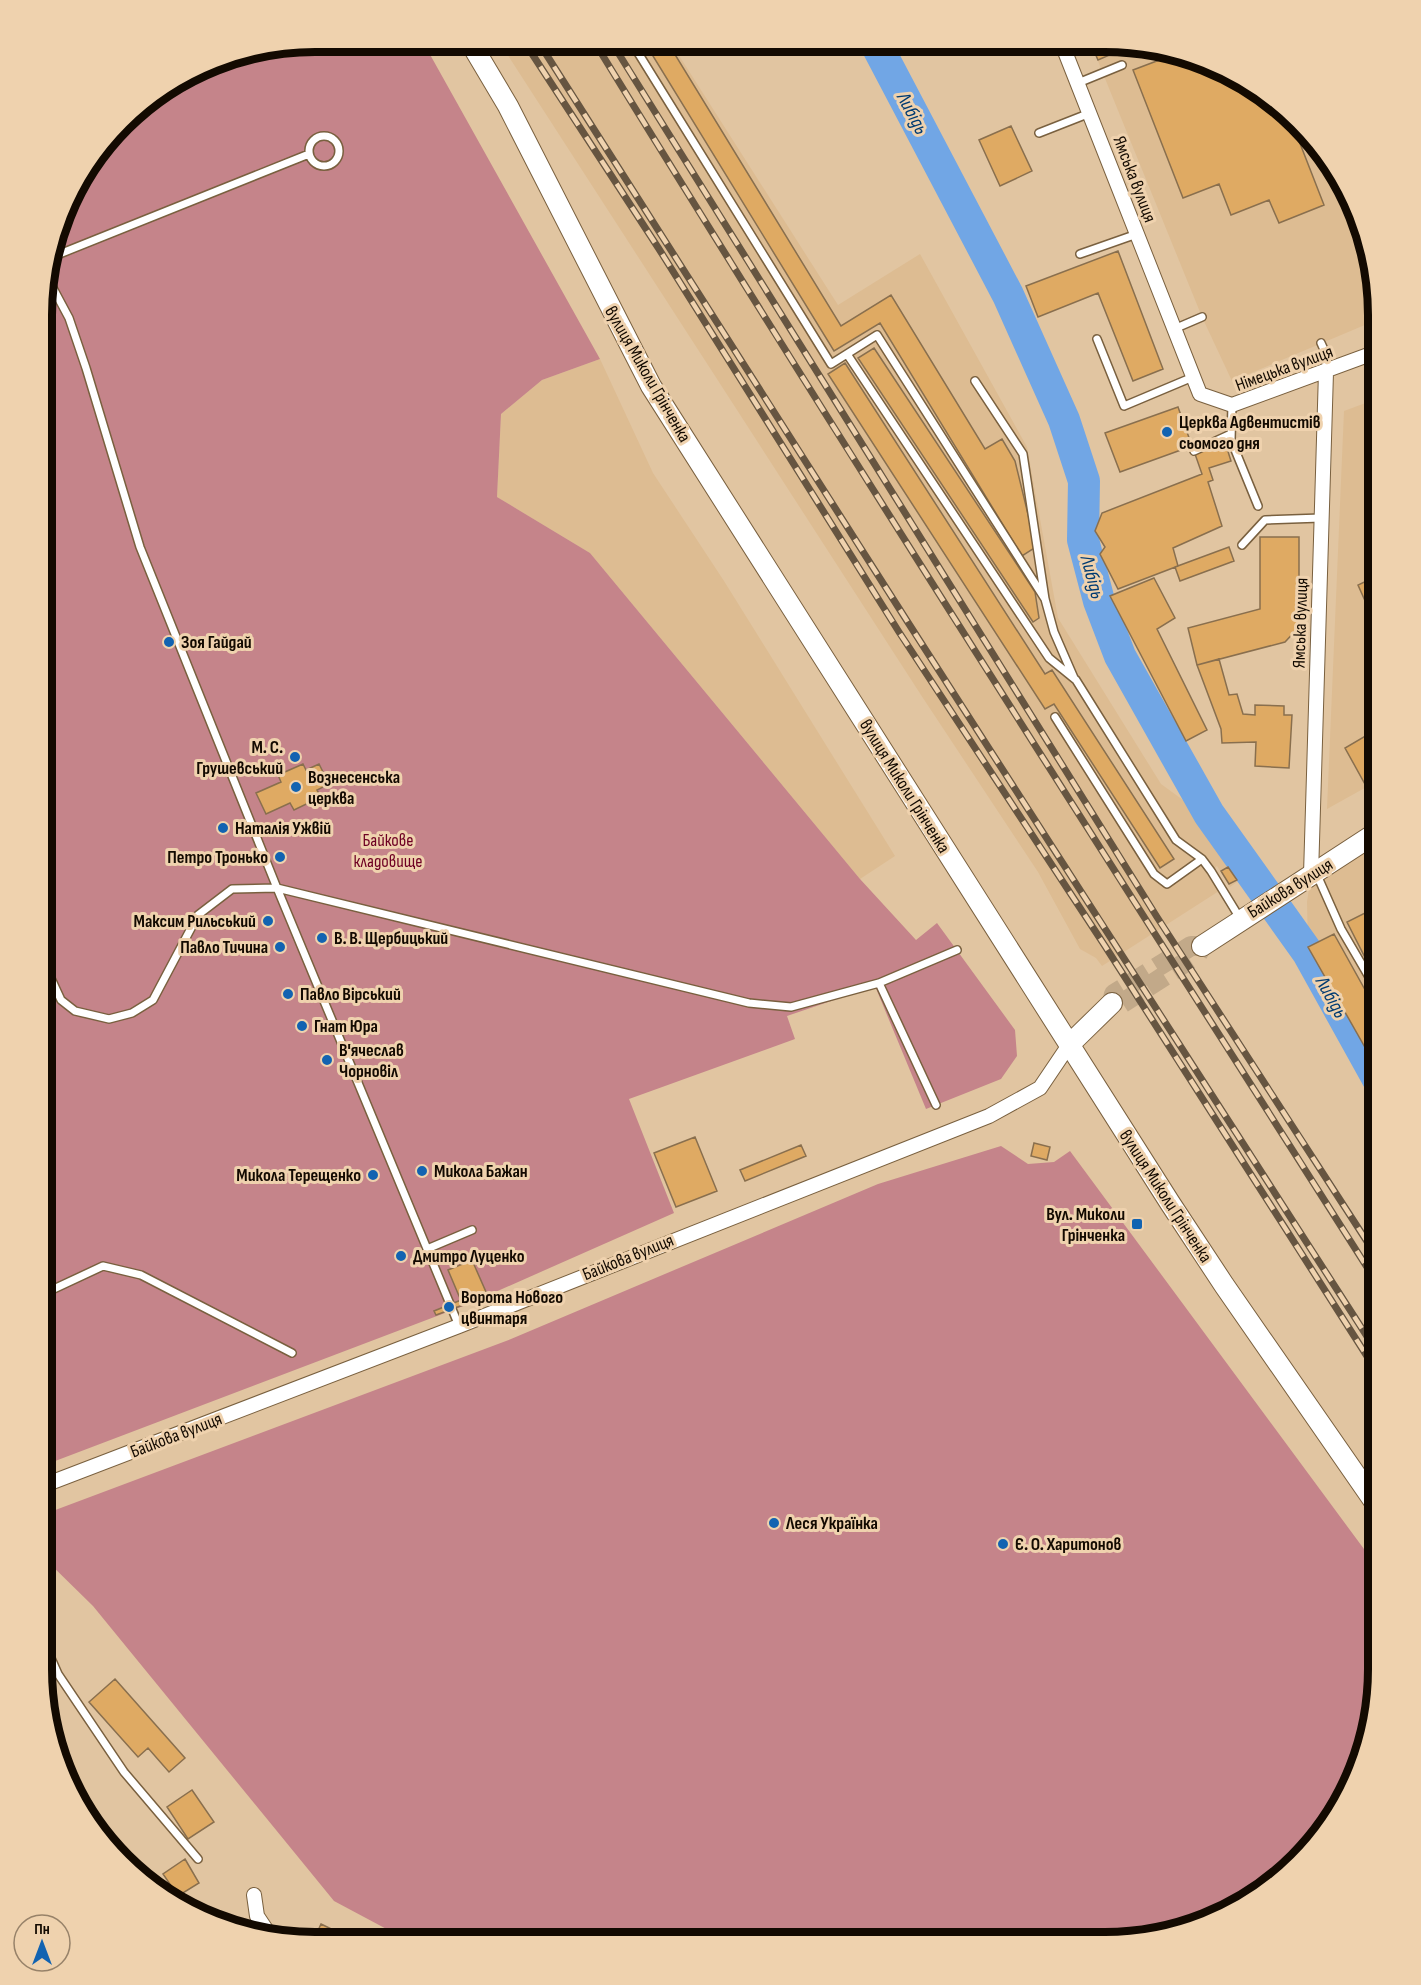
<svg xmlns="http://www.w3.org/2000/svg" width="1421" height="1985" font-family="'Sofia Sans Condensed',sans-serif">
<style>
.built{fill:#ddbc92}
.green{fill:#c5848a}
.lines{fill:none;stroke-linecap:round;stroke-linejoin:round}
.river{stroke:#71a6e5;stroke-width:32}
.building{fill:#dfaa63;stroke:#896f4e;stroke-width:1.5}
.secondary-tunnel{stroke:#c2a989;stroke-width:20;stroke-dasharray:20 10;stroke-linecap:butt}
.service-casing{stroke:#79603f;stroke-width:10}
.minor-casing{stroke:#79603f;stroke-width:16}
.secondary-casing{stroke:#79603f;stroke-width:22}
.service{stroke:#fff;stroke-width:7}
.minor{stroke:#fff;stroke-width:14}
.secondary{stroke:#fff;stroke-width:20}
.rail-casing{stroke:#665541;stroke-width:7}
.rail{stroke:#efd2ae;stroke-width:4.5;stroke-dasharray:14;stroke-linecap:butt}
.poi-dot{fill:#1263b1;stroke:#efd2ae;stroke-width:2}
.labels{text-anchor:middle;stroke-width:6;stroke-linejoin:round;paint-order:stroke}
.street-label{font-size:18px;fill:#130a01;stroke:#efd2ae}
.poi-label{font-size:18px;font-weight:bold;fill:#130a01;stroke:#efd2ae;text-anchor:start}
.park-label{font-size:18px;fill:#6e0023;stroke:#efd2ae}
.water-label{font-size:20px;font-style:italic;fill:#003b72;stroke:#efd2ae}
.rim{fill:none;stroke:#130a01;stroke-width:8}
</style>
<rect width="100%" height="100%" fill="#e1c5a1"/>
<path class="built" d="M500,43H671L838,305L920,254L1027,447L1058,618L1161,784L1183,800L1208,839L1238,870L1240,880L1230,887L1217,866L1207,874L1219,891L1102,966L1096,958L1080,949L1038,872L921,695Z
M1091,44H1141L1210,63L1272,98L1321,159L1371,282L1379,319L1232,381L1202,317Z
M600,359L653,473L724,581L895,856L860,879L590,553L497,497L501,414L542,380Z
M1379,398V780L1327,809L1344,411Z
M1379,831V1072L1308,947L1307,902L1311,875Z"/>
<path class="green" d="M316,42H423L600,359L542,380L501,414L497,497L590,553L860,879L916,940L937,923L1015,1030L1017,1056L1001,1079L926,1109L875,986L787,1016L795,1039L629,1099L674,1213L466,1305L42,1466L44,280L79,179L136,110L227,57Z
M1001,1146L1028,1164L1054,1162L1070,1151L1378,1568V1688L1364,1758L1333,1822L1286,1875L1226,1915L1106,1943L409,1941L334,1901L93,1606L42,1556V1515L511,1339L878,1184Z"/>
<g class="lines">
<path class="river" d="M876,44L1008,295L1064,420L1084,481L1083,540L1099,601L1120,656L1209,814L1308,953L1379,1081"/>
</g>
<path class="building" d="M645,43H668L841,326L891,295L985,449L1002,439L1015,461L1036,547L1022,556L880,323L834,351Z
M1091,44H1118L1121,50L1098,60Z
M1158,49L1210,63L1272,98L1292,123L1324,205L1279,223L1269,200L1231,215L1219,184L1183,198L1133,70L1162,59Z
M1011,126L1032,171L1000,186L979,140Z
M1118,251L1163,369L1133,381L1098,293L1038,317L1026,286Z
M874,348L1035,592L1039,618L1033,622L858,358Z
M845,363L1045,674L1052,670L1174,859L1160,868L1054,704L1045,709L828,374Z
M1178,407L1192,446L1120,472L1105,433Z
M1225,442L1231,461L1209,468L1213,480L1208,482L1222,526L1173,548L1178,566L1118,589L1100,554L1105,547L1095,531L1102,513L1202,474L1195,454Z
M1260,537H1299V627L1285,642L1197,665L1188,628L1260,609Z
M1229,547L1234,561L1180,581L1175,567Z
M1379,575V632L1358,585Z
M1154,578L1175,618L1157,629L1207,730L1186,741L1110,596Z
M1219,659L1229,695L1237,694L1243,714L1255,715V705L1284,706V715H1292L1289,768L1255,766L1256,742L1222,743L1221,729L1197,665Z
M1379,728V779L1366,786L1345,748Z
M303,764L306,770L319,764L329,784L317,790L321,797L294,810L290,803L266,814L256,793L281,782L278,775Z
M1228,867L1237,880L1229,884L1221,871Z
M1369,911L1379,929V978L1376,979L1347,922Z
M1334,934L1379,1015V1072L1308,947Z
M695,1137L717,1191L676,1207L654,1153Z
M1034,1143L1050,1147L1047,1160L1031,1156Z
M801,1145L806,1156L745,1181L740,1170Z
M472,1260L486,1292L462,1303L448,1270Z
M461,1300L463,1305L436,1315L434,1311Z
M115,1679L185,1758L169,1772L148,1748L138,1757L89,1702Z
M192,1790L214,1822L188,1839L167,1807Z
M185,1859L199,1883L178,1896L163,1874Z
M321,1924L356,1941H324L315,1937Z"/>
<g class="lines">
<path class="secondary-tunnel" d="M1191,946H1202L1197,955L1121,1004L1112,1003L1114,994Z"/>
<defs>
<path id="service" d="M632,43L831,364L877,335L1045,599
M1078,83L1122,65
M1039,133L1090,113
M309 151a15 15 0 1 1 30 0a15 15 0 1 1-30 0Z
M1080,254L1137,234
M52,257L309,154
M46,275L69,318L86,368L140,547L277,888L450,1304
M1174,329L1202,317
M1097,339L1124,406L1193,377
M1321,343L1326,354V372
M847,354L1049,658L1076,680L1176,840L1202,859L1211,871L1241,920
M975,381L1023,454L1045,599L1054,632L1074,678
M1232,405L1231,440L1258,506
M1194,451L1231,434
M1242,545L1265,520L1321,518
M1055,717L1154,874L1167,884L1202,859
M1317,875L1341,929L1379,994
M43,961L61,1000L75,1011L109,1019L132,1013L153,1000L198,915L232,889L277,888L749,1003L791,1007L879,983L957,950
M879,983L936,1105
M427,1249L472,1230
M43,1294L103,1266L141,1275L292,1353
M452,1309L459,1326
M42,1638L58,1674L124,1772L198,1859"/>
<path id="minor" d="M1062,44L1200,394L1232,405L1379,351
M1311,875L1326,372
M42,1486L459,1326L989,1116L1040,1088L1069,1045
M254,1895L257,1916L271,1937"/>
<path id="secondary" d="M470,42L508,106L651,386L1170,1203L1224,1285L1378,1507
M1202,946L1379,831
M1069,1045L1112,1003"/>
</defs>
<use href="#service" class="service-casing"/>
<use href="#minor" class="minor-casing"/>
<use href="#secondary" class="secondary-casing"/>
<use href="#service" class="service"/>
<use href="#minor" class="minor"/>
<use href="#secondary" class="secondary"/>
<defs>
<path id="rail" d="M525,43L659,249L899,632L1105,946L1379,1375
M539,43L909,624L1379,1355
M595,43C851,460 1116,872 1379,1286
M612,43L1157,917L1379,1260"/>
</defs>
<use href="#rail" class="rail-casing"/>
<use href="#rail" class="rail"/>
</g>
<g class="poi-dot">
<circle cx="1167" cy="432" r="6"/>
<circle cx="169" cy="642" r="6"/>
<circle cx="295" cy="757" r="6"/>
<circle cx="296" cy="787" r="6"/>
<circle cx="223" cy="828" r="6"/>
<circle cx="280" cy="857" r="6"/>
<circle cx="268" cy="921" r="6"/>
<circle cx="322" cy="938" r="6"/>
<circle cx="280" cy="947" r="6"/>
<circle cx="288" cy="994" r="6"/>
<circle cx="302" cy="1026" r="6"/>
<circle cx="327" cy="1060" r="6"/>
<circle cx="422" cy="1171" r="6"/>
<circle cx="373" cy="1175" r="6"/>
<rect x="1131" y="1218" width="12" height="12" rx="3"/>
<circle cx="401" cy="1256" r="6"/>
<circle cx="449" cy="1307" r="6"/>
<circle cx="774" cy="1523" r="6"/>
<circle cx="1003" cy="1544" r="6"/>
</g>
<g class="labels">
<g class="street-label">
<text transform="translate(1135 179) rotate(69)" y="6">Ямська вулиця</text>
<text transform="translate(1284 368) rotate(-20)" y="6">Німецька вулиця</text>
<text transform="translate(648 374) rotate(60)" y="6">вулиця Миколи Грінченка</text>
<text transform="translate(1300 623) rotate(-88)" y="6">Ямська вулиця</text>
<text transform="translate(905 786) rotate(58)" y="6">вулиця Миколи Грінченка</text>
<text transform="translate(1290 888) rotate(-32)" y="6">Байкова вулиця</text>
<text transform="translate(1166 1196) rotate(57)" y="6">вулиця Миколи Грінченка</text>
<text transform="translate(628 1257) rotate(-22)" y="6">Байкова вулиця</text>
<text transform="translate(176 1435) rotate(-21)" y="6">Байкова вулиця</text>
</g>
<g class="poi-label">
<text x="1179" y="428">Церква Адвентистів<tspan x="1179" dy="21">сьомого дня</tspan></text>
<text x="181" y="648">Зоя Гайдай</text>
<text x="283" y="753" text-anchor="end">М. С.<tspan x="283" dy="21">Грушевський</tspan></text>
<text x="308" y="783">Вознесенська<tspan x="308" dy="21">церква</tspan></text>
<text x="235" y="834">Наталія Ужвій</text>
<text x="268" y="863" text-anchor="end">Петро Тронько</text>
<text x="256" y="927" text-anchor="end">Максим Рильський</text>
<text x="334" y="944">В. В. Щербицький</text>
<text x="268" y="953" text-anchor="end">Павло Тичина</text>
<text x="300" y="1000">Павло Вірський</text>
<text x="314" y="1032">Гнат Юра</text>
<text x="339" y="1056">В'ячеслав<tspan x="339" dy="21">Чорновіл</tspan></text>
<text x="434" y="1177">Микола Бажан</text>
<text x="361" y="1181" text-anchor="end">Микола Терещенко</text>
<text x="1125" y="1220" text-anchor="end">Вул. Миколи<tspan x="1125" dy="21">Грінченка</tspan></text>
<text x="413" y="1262">Дмитро Луценко</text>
<text x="461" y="1303">Ворота Нового<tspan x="461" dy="21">цвинтаря</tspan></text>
<text x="786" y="1529">Леся Українка</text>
<text x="1015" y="1550">Є. О. Харитонов</text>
</g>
<g class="park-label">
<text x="388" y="846">Байкове<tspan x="388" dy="21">кладовище</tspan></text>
</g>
<g class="water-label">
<text transform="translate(913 113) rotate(62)" y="7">Либідь</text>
<text transform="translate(1093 577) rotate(75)" y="7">Либідь</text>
<text transform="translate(1332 997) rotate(61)" y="7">Либідь</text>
</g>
</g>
<path d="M0 0H1421V1985H0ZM315 52H1105A263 263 0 0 1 1368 315V1669A263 263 0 0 1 1105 1932H315A263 263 0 0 1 52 1669V315A263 263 0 0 1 315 52Z" fill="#efd2ae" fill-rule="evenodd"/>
<path class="rim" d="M315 52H1105A263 263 0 0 1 1368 315V1669A263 263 0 0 1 1105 1932H315A263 263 0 0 1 52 1669V315A263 263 0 0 1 315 52Z"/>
<g transform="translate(42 1943)"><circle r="28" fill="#efd2ae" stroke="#978269" stroke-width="1.5"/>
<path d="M0-4.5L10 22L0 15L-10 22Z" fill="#1263b1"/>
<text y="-9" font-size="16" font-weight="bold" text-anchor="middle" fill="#130a01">Пн</text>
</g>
</svg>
